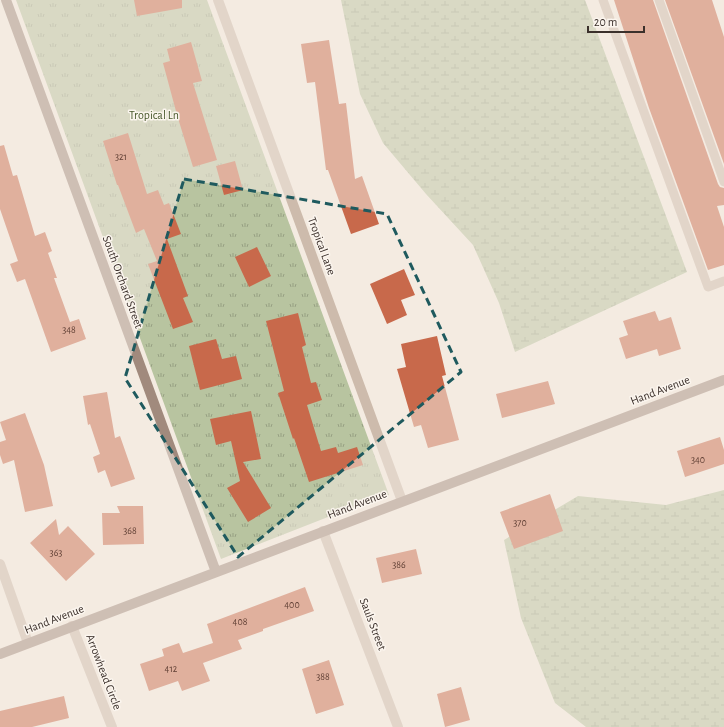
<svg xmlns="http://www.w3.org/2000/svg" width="724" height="727" font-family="'Alegreya Sans',sans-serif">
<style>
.grass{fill:url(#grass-tufts)}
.wetland{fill:url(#wetland-marsh)}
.building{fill:#c8694b}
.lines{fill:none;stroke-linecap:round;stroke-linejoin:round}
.lane{stroke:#cdbbac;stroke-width:9}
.street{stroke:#cdbbac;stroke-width:10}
.secondary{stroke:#a18a7d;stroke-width:10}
.marked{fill:none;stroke:#1f5a5e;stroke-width:3;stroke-dasharray:8 5;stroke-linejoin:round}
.labels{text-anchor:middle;stroke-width:3;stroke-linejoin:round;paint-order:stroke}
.number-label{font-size:10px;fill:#5e3e33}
.park-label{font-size:12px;fill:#4a5a2e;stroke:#fbf5ee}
.street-label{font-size:12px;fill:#3b302b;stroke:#fbf5ee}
</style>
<defs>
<pattern id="grass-tufts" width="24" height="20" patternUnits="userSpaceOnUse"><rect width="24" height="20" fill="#b8c4a0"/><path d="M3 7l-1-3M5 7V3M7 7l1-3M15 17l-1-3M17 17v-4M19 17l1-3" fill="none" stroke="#97a083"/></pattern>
<pattern id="wetland-marsh" width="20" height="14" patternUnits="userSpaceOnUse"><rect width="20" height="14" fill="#b8c4a0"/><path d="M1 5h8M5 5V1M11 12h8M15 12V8" fill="none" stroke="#97a083"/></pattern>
</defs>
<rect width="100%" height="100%" fill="#f4ebe1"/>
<path class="grass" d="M16,0H207L389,495L329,518L328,517L221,559Z"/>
<path class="wetland" d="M341,0H585L687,272L515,352L499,303L473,245L426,194L383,143L360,94Z
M724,490V727H586L555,703L521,618L504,540L578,496L666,505Z"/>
<path class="building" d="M134,0H182V8L137,16Z
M614,0H653L718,184L720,187L724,188V205L717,206L724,227V265L708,270L649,108Z
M665,0H712L724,37V164Z
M329,40L339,104L346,103L355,179L362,176L379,224L351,234L328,170H326L315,82L307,83L301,44Z
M191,42L202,81L193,83L217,160L193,167L177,115L163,63L170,61L167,49Z
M128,133L147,194L158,190L164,205L169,203L181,234L167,239L188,296L183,298L193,322L173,329L148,264L157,261L144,229L136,233L118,185H117L103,141Z
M4,145L13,176L17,175L35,236L45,232L52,251L48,253L57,278H54L70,322L79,319L86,339L51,352L25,279L17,282L10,264L18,261L0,209V146Z
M235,161L243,190L224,195L216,166Z
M257,247L271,276L249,287L235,257Z
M404,269L415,295L401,300L407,315L387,324L370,284Z
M655,311L659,321L671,317L681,349L659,356L657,349L626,359L619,338L628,335L623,321Z
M298,313L306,345L302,347L311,383L316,382L322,400L307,405L321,451L336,447L338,453L357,447L363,465L309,482L294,438L293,439L278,393L284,391L266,321Z
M437,336L446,375L442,376L459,440L428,448L421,425L414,427L397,369L406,367L401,344Z
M216,339L222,359L236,356L242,379L200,390L189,346Z
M548,381L555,404L502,418L496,394Z
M107,392L115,438L120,436L135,479L111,487L105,470L98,473L93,457L100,454L90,424L88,425L83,396Z
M251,411L261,459L243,462L271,508L248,522L227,488L240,481L231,441L216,445L210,419Z
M25,413L44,465L53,506L25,512L14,460L3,464L0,455V442L6,440L0,422Z
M720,437L724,450V464L685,477L677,451Z
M550,494L563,531L514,549L500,512Z
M117,506H143L144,544L103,545L102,513H120Z
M56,519L59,535L68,526L95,554L66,581L30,543Z
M416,549L422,574L382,583L376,558Z
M305,587L314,611L263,629V631L238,640L242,649L203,663L210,681L182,691L178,681L149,691L140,664L164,656L162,649L179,643L183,653L213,643L207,624Z
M329,660L344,705L316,714L302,669Z
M461,687L470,720L445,727L437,694Z
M64,696L69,718L32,727H0V711Z"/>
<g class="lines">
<path class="lane" d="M603,0L708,287L724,281
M659,0L724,182"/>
<path class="street" d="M218,0L402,501
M323,531L398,727
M0,564L28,643
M72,626L112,727"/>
<path class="secondary" d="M6,0L216,572
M0,654L724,380"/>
</g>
<path d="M0 0H724V727H0ZM184,179L387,214L461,372L238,557L125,378Z" fill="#f4ebe1" fill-opacity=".55" fill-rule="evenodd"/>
<path class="marked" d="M184,179L387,214L461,372L238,557L125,378Z"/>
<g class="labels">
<g class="number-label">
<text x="121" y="160">321</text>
<text x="69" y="333">348</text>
<text x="698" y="463">340</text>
<text x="520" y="526">370</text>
<text x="130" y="534">368</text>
<text x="56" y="556">363</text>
<text x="399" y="568">386</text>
<text x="292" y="608">400</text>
<text x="240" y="625">408</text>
<text x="171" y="672">412</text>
<text x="323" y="680">388</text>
</g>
<g class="park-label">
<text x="154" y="119">Tropical Ln</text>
</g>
<g class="street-label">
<text transform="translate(322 246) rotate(70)" y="4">Tropical Lane</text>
<text transform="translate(123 282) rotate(70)" y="4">South Orchard Street</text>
<text transform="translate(660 390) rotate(-21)" y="4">Hand Avenue</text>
<text transform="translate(357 504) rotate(-21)" y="4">Hand Avenue</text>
<text transform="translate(54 619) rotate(-21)" y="4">Hand Avenue</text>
<text transform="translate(373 624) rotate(69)" y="4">Sauls Street</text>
<text transform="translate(104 672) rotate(69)" y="4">Arrowhead Circle</text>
</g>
</g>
<path d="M588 26v6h56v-6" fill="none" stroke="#3b302b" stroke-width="2"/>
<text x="594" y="26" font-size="12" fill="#3b302b" stroke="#fbf5ee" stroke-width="3" paint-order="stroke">20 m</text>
</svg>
